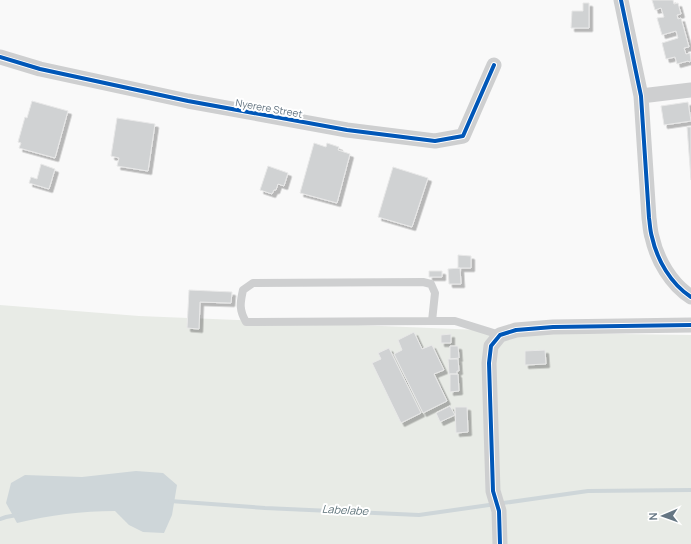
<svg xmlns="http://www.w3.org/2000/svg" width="691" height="544" font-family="Manrope,sans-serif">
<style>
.green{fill:#e8ebe6}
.water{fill:#ced6d9}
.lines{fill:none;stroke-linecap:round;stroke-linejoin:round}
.stream{stroke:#ced6d9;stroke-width:4}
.building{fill:#d0d2d3;stroke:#e8e8e8;filter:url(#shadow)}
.service{stroke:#cecfd0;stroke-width:8}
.minor{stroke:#cecfd0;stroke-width:15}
.cycleway-casing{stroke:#fff;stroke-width:6}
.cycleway{stroke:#0057b8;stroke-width:4}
.labels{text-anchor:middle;stroke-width:4;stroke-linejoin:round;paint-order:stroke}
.street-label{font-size:10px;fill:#657683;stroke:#fff}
.water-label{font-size:11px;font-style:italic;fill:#60757c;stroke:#fff}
</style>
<defs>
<filter id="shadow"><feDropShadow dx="3.5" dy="3.5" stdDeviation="0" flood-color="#0004"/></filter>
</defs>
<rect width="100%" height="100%" fill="#f9f9f9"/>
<path class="green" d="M0,305L139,316L551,333L691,335V544H0Z"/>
<path class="water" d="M136,471L163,473L177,485L172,515L164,533L143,532L129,525L115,511C82,511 50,515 17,523L6,503L11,483L25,475L82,477Z"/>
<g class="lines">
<path class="stream" d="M170,501L265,508L419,515L588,491L691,490
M0,519L6,517L17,515"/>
</g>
<path class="building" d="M652,0H673L674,4L678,3L681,14L677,15L678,19L681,18L689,47L684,48L686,54L690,53L691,61L689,62L688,61L677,64L675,57L666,59L662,43L678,38L676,31L662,35L657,18L664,17L661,8L655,10Z
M583,3H589V28H571L572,11H583Z
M32,101L68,111L55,158L19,148L21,143L18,142L25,117L27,118Z
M688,102L691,121L664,125L661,106Z
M117,118L155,124L148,171L117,166L119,158L111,156Z
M687,127H691V180Z
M314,143L326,147L327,143L339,147L338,150L350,154L337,203L300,193Z
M41,164L55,169L49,189L29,183L31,177L37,179Z
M268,166L288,173L284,186L278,184L276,190H274L272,194L260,190Z
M393,167L428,178L412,227L378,217Z
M458,255L471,256V268H458Z
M460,268L461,284H449L448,269Z
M429,271H442V277H429Z
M189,290L232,292L231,303L200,302L199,329L187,328Z
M414,332L422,349L432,345L444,370L434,374L447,401L423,413L394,354L402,350L398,340Z
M451,334V343H441V335Z
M450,346H458L459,358L450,359Z
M389,348L421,413L401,423L372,363L381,359L378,353Z
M545,350L546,364L525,365V351Z
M448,359H458L459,371H457V374H449Z
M450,374H458L459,391L450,392Z
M450,406L455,415L440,422L436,413Z
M455,407H467L468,432L456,433Z"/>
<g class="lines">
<path class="service" d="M432,321L435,293L431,284L423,282L253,283L243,290C240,303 239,310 246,322L432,321H455L500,335"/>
<path class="minor" d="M621,0L641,96L649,218C650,224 650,231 652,237C657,260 671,284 691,297
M0,57L40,69L188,101L347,130L435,141L463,136L494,65
M641,96L691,90
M500,544L499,511L493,491L489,363L491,346L500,335L516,330L553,327L691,325"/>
<defs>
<path id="cycleway" d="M621,0L641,96L649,218C650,224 650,231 652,237C657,260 671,284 691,297
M0,57L40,69L188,101L347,130L435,141L463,136L494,65
M500,544L499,511L493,491L489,363L491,346L500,335L516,330L553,327L691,325"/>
</defs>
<use href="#cycleway" class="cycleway-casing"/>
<use href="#cycleway" class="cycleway"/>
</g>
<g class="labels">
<g class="street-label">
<text transform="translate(269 108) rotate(10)" y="4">Nyerere Street</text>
</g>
<g class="water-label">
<text transform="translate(345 510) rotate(3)" y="4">Labelabe</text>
</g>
</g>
<g transform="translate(663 516) rotate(268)" stroke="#ffffff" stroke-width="3" paint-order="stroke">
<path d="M0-3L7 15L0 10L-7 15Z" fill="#657683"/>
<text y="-6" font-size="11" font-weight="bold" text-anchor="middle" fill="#657683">N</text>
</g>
</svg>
